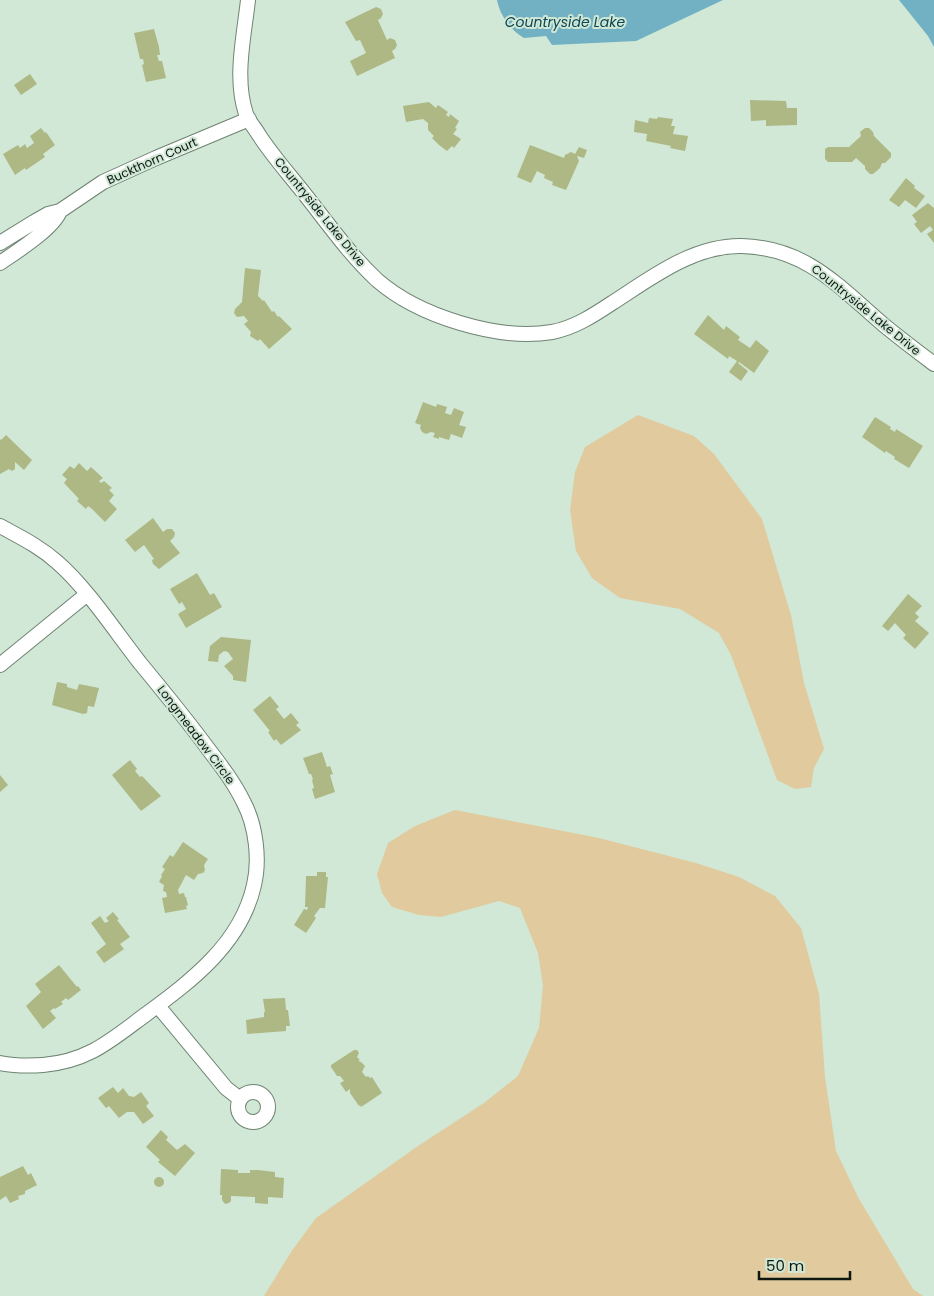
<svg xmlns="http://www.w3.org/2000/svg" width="934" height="1296" font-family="Poppins,sans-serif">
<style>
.green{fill:#e1ca9e}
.water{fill:#72b1c4}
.building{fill:#aeb885}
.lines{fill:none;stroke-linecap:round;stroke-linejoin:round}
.street-casing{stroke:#6e8372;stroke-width:16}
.street{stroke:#fff;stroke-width:14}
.labels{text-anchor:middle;stroke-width:4;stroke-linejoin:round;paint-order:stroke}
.street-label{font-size:12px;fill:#0f1711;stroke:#d0e8d5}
.water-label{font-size:14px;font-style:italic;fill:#0c4654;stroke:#d0e8d5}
</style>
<rect width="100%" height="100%" fill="#d0e8d5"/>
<path class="green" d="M638,415L694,436L714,454L762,519L791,615L804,683L824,749L814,768L811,787L795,789L777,780L731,655L719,633L680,609L620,598L592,578L576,551L570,510L575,472L585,447Z
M455,810L599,838L696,863L739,877L775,896L801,928L819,994L825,1077L836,1151L859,1199L913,1289L923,1296H264L291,1252L316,1218L418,1146L484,1103L518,1076L539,1028L543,986L538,953L520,908L499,901L441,917L419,915L392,907L382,893L377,874L388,843L415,826Z"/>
<path class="water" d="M497,0H723L636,41L552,45L546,36L524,38C510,30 500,15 497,0Z
M899,0H934V47L928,36Z"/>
<path class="building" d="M376,7L381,9L383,14L381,18L378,20L387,40L390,38L395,40L397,45L395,49L392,51L395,58L357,76L350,61L366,53L360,40L356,41L345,22Z
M154,29L159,47L160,55H157L159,61H162L166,78L146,82L142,65L144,64L143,59H140L134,33Z
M30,74L37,84L21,95L14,85Z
M750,100L786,101L787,108H797V125L766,126V120L751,121Z
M429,102L436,108L438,105L448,112L446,115L449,117L450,114L459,121L455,128L457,129L453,134L461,139L454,148L452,146L447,151L439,145L432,138L434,136L428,130V123L423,119L406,122L403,106Z
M658,117L673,119L671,126H675L673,134L688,136L685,151L670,148L671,146L646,141L647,134L634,132L635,120L648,123L649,118L657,119Z
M41,128L45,133L46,132L55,145L43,154L45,157L26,170L25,168L15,175L3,154L18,145L20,148L25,144L27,148L34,143L30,136Z
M865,128H869L873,132L874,136L891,153V157L885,163H882L880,168L873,174H870L865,169V166L856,158L852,162H828L825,159V149L828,147H849L861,136L860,132Z
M530,145L564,158L565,155L571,152L575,154L579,147L587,150L584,158L577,156L579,161L566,190L552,185L553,182L544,178L545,175L537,171L531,183L517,177Z
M906,178L915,186L914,188L925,196L916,208L905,200L899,207L889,200Z
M928,203L934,208V243L927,234L933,230L930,226L921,233L914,224L917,222L912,215Z
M245,268L261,270L258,296L263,301L264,300L272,312L274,311L278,317L279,316L292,329L269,349L260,339L258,341L250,336L251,332L244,324L248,321L244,316L237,317L234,313L235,309L242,302Z
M708,315L724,330L726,326L740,337L738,340L750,348L756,340L769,351L754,373L739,362L738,363L748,371L741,381L729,372L737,361L729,356L728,359L694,334Z
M423,402L436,407L437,404L447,407L445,413L451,415L454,408L464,412L459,425L466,427L462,438L451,434L449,440L439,437V439L433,437L435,433L431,432L426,434L422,432L420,428L421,425L415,423Z
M875,417L891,427L890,429L895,432L896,429L923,446L909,468L894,459L895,457L886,451L885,453L862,437Z
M6,435L32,460L24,470L15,462V469L12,471L9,469L0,474V439L1,440Z
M79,463L87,471L91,467L103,478L99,481L101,483L104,481L112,488L109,490L114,495L109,501L117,509L105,522L92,509L88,506L86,509L77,501L79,499L64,483L67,479L62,475L70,466L74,469Z
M153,518L163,532L167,529H172L175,533L174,537L170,541L180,553L159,569L153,564L152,560L154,559L144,545L135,552L125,540Z
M197,573L210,595L214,593L222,607L186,628L178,614L186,609L182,602L179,604L170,589Z
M908,594L922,606L915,613L919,617L915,621L929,633L915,649L903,638L906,635L895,623L888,631L882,626Z
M221,637L251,640L246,682L233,680V676L224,666L233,659L228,652L224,651L219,655L218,662L208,661L210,646Z
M57,682L67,684V687L77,690L79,684L99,688L94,707L88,706L87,713L83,714L52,705Z
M270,696L279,707L276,709L284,719L291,713L299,723L296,725L301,730L281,745L276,739L274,741L268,732L270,731L253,710Z
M322,752L327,767L330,766L333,774L330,775L335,792L315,799L312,789L314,788L312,780L313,779L311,774H309L303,758Z
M130,760L137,769L135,771L140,777L142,776L161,796L141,811L112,775Z
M0,775L8,785L0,792Z
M183,842L208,859L204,865L205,870L203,873L198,874L194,880L186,875L178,890L179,894L184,893L185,897H186L188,905L186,906L187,909L165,913L162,898L167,897L166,892L163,891L164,885L159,882L162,876L161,875L165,869L162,867L170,855L173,857Z
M317,872H326V877H328L325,908H320L314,916L316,918L306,933L294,925L304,909L307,910L308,907H305L306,876H317Z
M113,912L119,919L117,920L130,937L120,944L124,949L104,963L96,952L106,944L91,923L100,916L105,923L109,921L106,918Z
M59,965L77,987L78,986L81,990L68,1000L66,998L61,1002L63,1004L55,1009L54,1008L50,1011L56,1018L43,1029L26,1006L41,992L35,984Z
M285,998L286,1010H288L290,1026H286V1031L247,1034L246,1020L264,1017V1012H265L263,999Z
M354,1050H357L359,1053L357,1057L360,1060L358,1061L361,1062L365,1066L362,1072L366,1077L368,1076L370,1078L372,1077L382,1093L361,1107L360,1105L359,1106L350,1093V1089L346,1092L340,1083L344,1081L340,1076H337L331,1067V1065Z
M113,1087L118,1093L123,1088L129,1096L134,1097L141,1092L149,1103L146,1106L154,1116L143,1124L134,1112H127L119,1118L109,1106L106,1108L98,1098Z
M161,1130L168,1137L166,1140L177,1150L185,1144L195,1153L175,1176L158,1162L160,1160L146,1147Z
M23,1166L28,1175L31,1173L37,1185L25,1191V1194L18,1196L19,1199L10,1203L6,1196L0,1200V1177Z
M221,1169L238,1170V1173H250V1170H258L275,1172V1177L284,1178L283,1198L268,1197V1204L255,1203V1197L231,1196V1201L229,1203L225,1204L222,1200V1195H220Z
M154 1182a5 5 0 1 1 10 0a5 5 0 1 1-10 0Z"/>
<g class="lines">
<defs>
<path id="street" d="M248,0C244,37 234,78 246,114C249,122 255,128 259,135C272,155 288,173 303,192C327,222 349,254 377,280C418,316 498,341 552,332C574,328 594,315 612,303C651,278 693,245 742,246C807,248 839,287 885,326C901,339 918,352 934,364
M0,243L34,222L48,214L60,211L103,182L156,158L249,119
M0,263C16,252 53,229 60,211
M0,526C20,537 39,546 57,562C87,588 115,631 140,663C164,692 187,720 209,750C222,767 235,784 244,803C256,826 260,860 254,885C241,944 191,981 145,1015C110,1041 88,1061 43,1065C28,1066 15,1066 0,1063
M0,665L86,595
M158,1006L226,1088L240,1099
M238 1107a15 15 0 1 1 30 0a15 15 0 1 1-30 0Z"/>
</defs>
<use href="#street" class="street-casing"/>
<use href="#street" class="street"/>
</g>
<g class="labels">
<g class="street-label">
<text transform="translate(152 161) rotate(-24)" y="4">Buckthorn Court</text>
<text transform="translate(320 212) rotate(51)" y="4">Countryside Lake Drive</text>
<text transform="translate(866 310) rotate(39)" y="4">Countryside Lake Drive</text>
<text transform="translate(196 735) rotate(53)" y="4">Longmeadow Circle</text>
</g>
<g class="water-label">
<text x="565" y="27">Countryside Lake</text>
</g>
</g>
<path d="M759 1271v8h91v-8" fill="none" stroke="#0f1711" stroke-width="2.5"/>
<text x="766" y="1271" font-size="15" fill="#0f1711" stroke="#d0e8d5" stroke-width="4" paint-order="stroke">50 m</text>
</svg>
